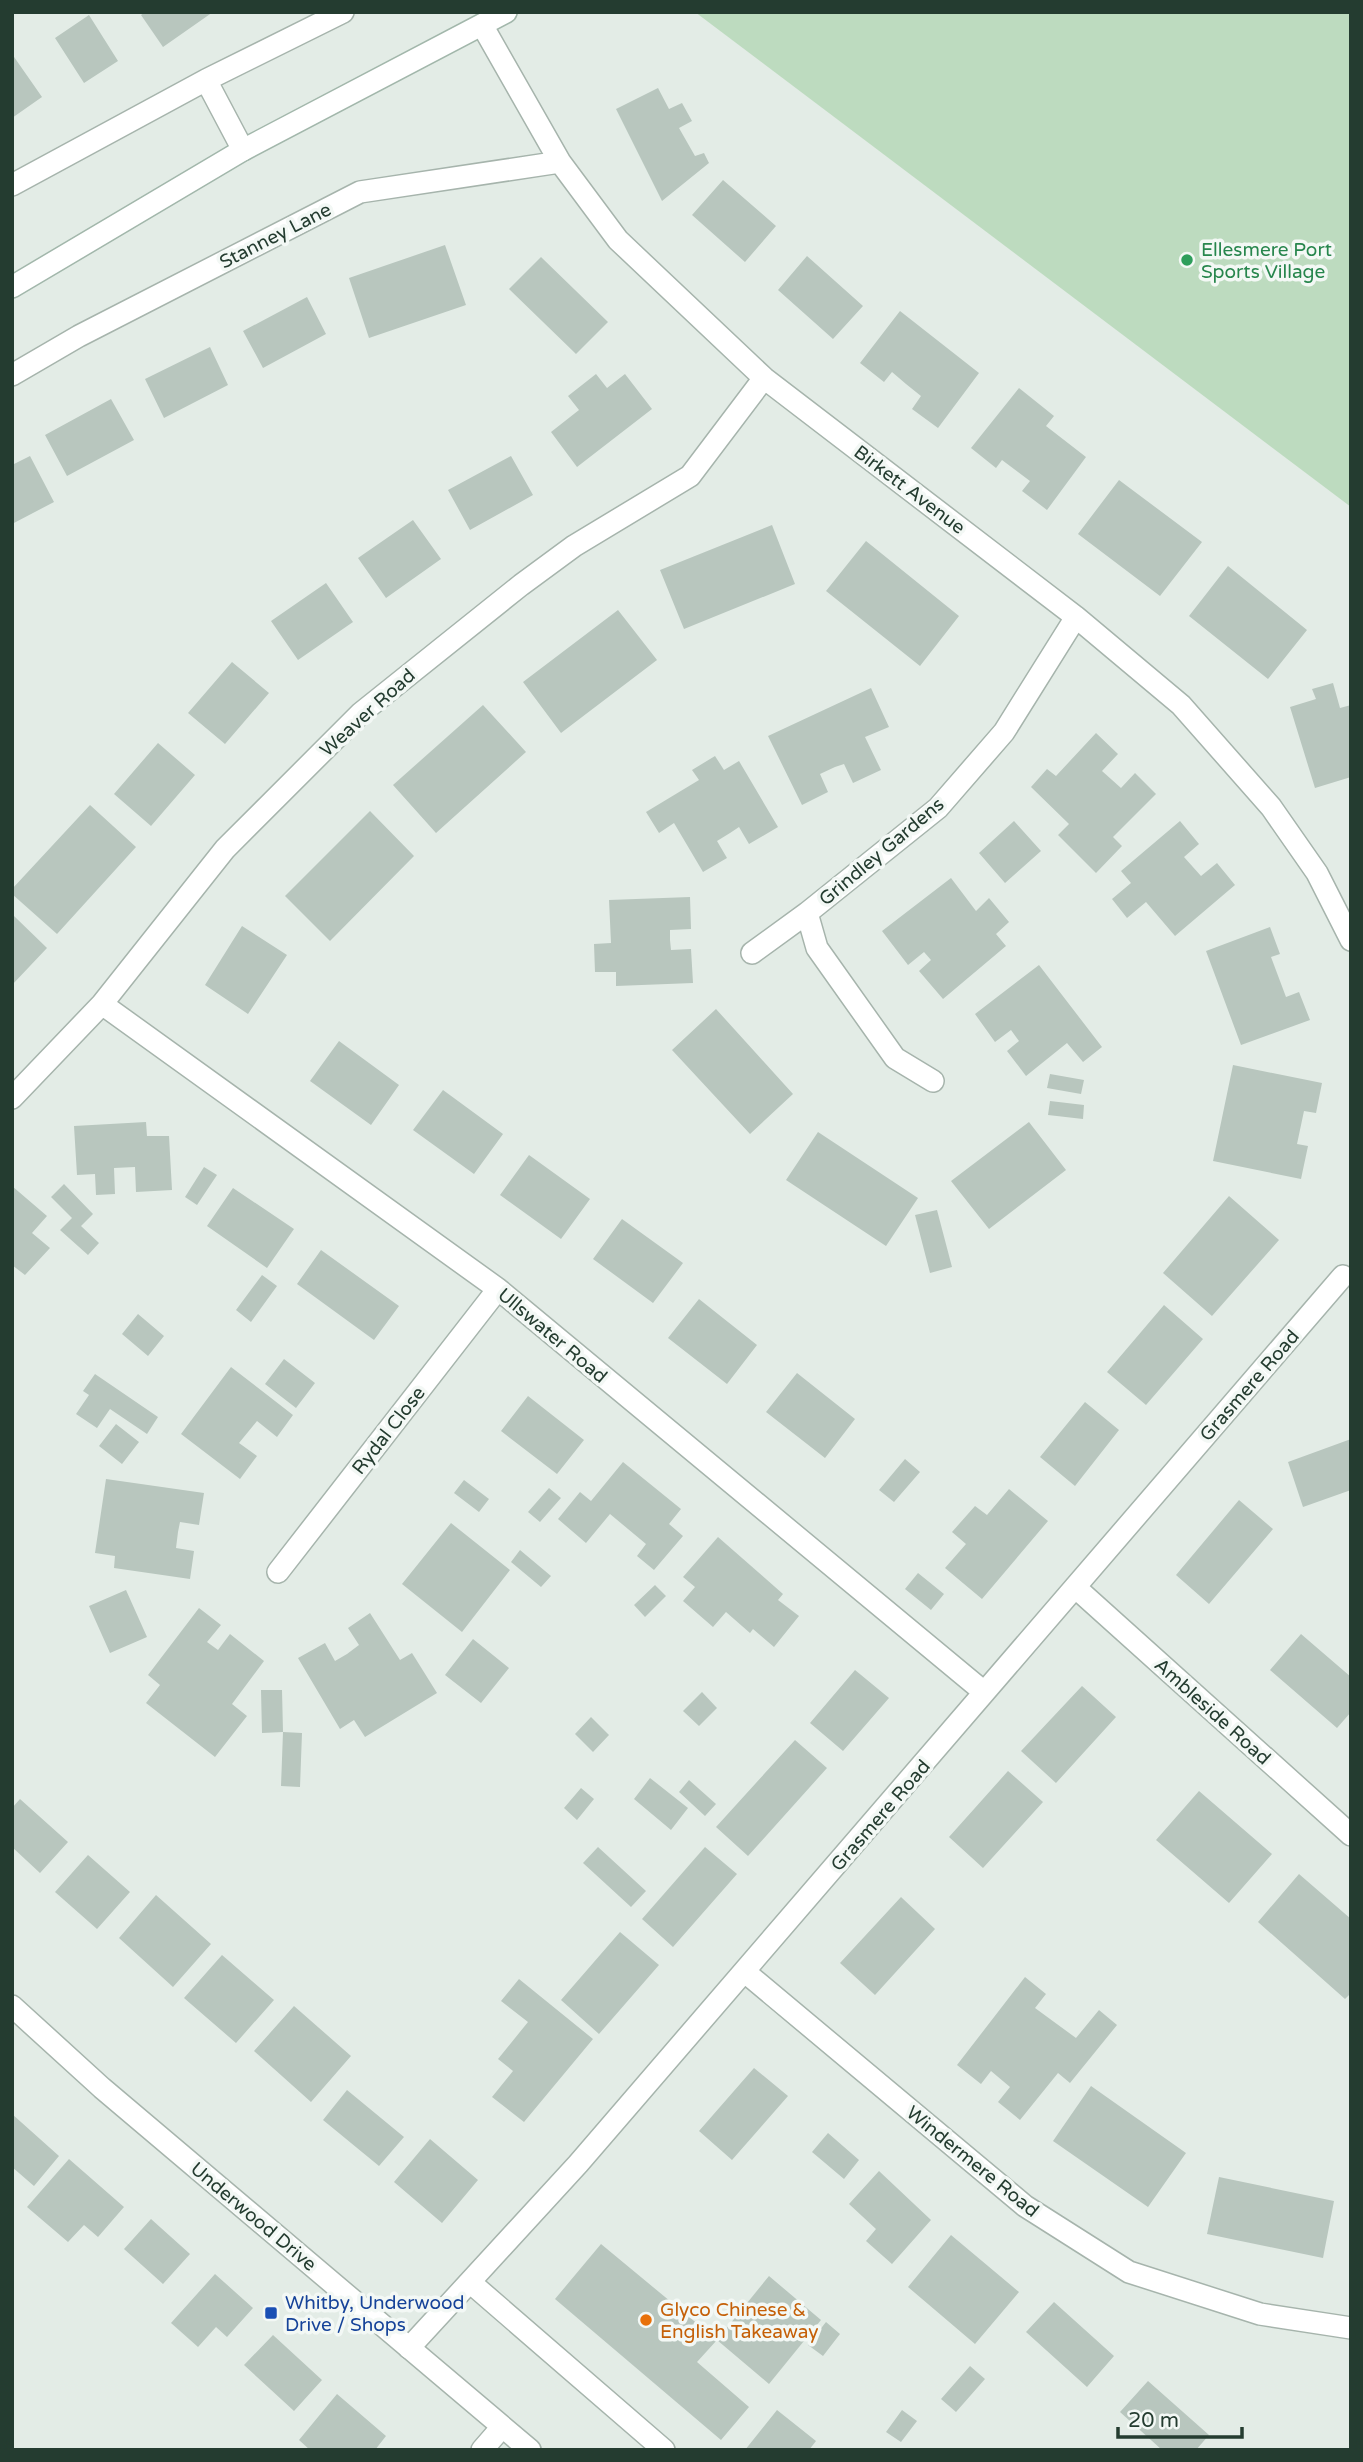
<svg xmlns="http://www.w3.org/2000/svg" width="1363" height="2462" font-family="'Varela Round',sans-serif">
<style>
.green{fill:#bddbbf}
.building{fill:#b8c6be}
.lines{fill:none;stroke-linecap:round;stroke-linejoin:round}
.service-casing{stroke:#a6b4ac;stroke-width:24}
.minor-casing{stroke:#a6b4ac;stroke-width:24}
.tertiary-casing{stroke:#a6b4ac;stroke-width:24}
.secondary-casing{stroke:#a2b7ab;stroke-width:24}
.service{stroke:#fff;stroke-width:21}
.minor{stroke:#fff;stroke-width:21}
.tertiary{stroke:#fff;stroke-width:21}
.secondary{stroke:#fff;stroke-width:21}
.leisure-dot{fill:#2e9e5b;stroke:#f3f8f5;stroke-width:2.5}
.transit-dot{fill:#1a4fb4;stroke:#f3f8f5;stroke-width:2.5}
.food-dot{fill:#e8710a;stroke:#f3f8f5;stroke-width:2.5}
.labels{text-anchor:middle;stroke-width:7;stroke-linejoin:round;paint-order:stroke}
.street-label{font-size:19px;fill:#243c30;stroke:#f3f8f5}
.leisure-label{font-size:19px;fill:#27864d;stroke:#f3f8f5;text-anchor:start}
.transit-label{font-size:19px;fill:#164399;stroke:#f3f8f5;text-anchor:start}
.food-label{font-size:19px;fill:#c56008;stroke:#f3f8f5;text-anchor:start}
</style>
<rect width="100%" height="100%" fill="#e3ece6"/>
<path class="green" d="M695,12H1351V507Z"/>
<path class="building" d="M145,12H213L163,47L141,15Z
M89,15L118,61L84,83L55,38Z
M12,54L42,97L12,118Z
M658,88L669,109L682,103L692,121L679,128L695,156L704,153L709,163L662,201L616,109Z
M723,180L776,226L745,262L692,215Z
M445,245L466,305L369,338L349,278Z
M807,256L863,306L833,339L778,290Z
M541,257L608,322L576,354L509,289Z
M307,297L326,334L263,368L243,331Z
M900,311L979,373L938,428L912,409L921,396L906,384L892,372L884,382L860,363Z
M210,347L228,385L164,418L145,379Z
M596,374L607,388L625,374L652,409L577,467L551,432L579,410L568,396Z
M1019,388L1054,416L1046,426L1086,457L1047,510L1022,491L1030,481L1002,460L996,468L971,448Z
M111,399L134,440L67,476L45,435Z
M30,456L54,502L12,524V465Z
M511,456L533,495L470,530L448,490Z
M1119,480L1202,542L1160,596L1078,534Z
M413,520L441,559L386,598L358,558Z
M772,525L795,584L684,629L660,570Z
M866,541L959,616L920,666L826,591Z
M1228,566L1307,630L1268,679L1189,616Z
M326,583L353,622L298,660L271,621Z
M618,610L657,660L561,733L523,682Z
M232,662L269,693L225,744L188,713Z
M1333,683L1340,708L1351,705V777L1315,788L1290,707L1316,699L1312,689Z
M871,688L889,727L865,737L881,770L853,783L844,764L835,767L820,774L828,792L802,805L768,736Z
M483,705L526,752L436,833L393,785Z
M1096,733L1118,754L1102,771L1121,788L1135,773L1156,794L1113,837L1122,846L1096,873L1058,835L1069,824L1031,787L1047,769L1056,776Z
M158,743L195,775L151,826L114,794Z
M715,756L724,770L739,761L778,827L749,844L739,827L730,833L717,841L727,858L703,872L674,823L659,833L646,812L699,780L692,770Z
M90,805L136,847L57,934L12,894V889Z
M370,811L414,856L330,941L285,896Z
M1014,821L1041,851L1005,883L979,853Z
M1180,821L1199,844L1184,857L1201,876L1217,863L1235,885L1175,936L1146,902L1127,918L1112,899L1131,883L1121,871Z
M951,878L976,911L989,898L1009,922L996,934L1006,946L943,999L919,971L931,960L924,952L908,965L882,931Z
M690,897L691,929L670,930V940L671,950L691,949L693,983L616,986V972H595L594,944L611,943L609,900Z
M14,916L47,948L12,985V918Z
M242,926L287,955L248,1014L205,985Z
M1270,927L1280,954L1271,957L1286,997L1299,992L1310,1020L1241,1045L1206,951Z
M1039,965L1102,1047L1083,1062L1067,1043L1026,1076L1007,1051L1019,1041L1011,1030L995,1042L975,1014Z
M716,1009L793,1094L750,1134L672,1050Z
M339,1041L399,1085L371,1125L310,1081Z
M1233,1065L1322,1083L1316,1113L1304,1111L1297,1144L1308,1146L1301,1179L1213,1161Z
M1050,1074L1084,1080L1081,1094L1047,1088Z
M443,1090L503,1134L474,1174L413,1130Z
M1050,1101L1084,1105L1083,1119L1048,1115Z
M146,1122L147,1136H169L172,1190L136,1192L135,1167L114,1168L115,1194L96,1195L95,1174L77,1175L74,1126Z
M1029,1122L1066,1170L989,1229L951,1181Z
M818,1132L918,1198L886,1246L786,1180Z
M529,1155L590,1199L561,1239L500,1195Z
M204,1167L217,1175L197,1205L185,1197Z
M64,1184L93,1214L81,1226L99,1243L88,1255L60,1230L72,1218L51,1197Z
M12,1186L47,1216L32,1233L50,1248L25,1275L12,1265Z
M233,1188L294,1229L267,1268L207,1226Z
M1229,1196L1279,1240L1212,1316L1163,1273Z
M937,1210L952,1267L930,1273L915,1215Z
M622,1219L683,1263L653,1303L593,1259Z
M321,1250L399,1306L374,1340L297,1284Z
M262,1275L277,1286L251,1322L236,1310Z
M699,1299L757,1345L727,1384L668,1338Z
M1164,1305L1203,1339L1146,1405L1107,1372Z
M138,1314L164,1336L148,1356L122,1334Z
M284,1359L315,1383L296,1408L265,1384Z
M231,1367L293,1415L277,1437L257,1421L239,1443L257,1456L240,1479L181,1434Z
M797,1373L855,1419L825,1458L766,1412Z
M95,1374L158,1417L147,1434L110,1409L97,1428L76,1414L89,1395L83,1391Z
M528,1396L584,1440L557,1474L501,1431Z
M1085,1402L1119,1430L1075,1486L1040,1457Z
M116,1424L139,1442L122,1464L99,1446Z
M1351,1439V1490L1303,1507L1288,1462Z
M905,1459L920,1472L894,1502L879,1490Z
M623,1462L681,1509L669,1524L683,1536L654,1570L637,1556L646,1544L610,1514L586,1543L558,1519L580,1492L591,1501Z
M106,1479L204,1493L199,1525L180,1522L178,1532L176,1548L194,1551L190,1579L114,1568L115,1556L95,1553Z
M464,1480L489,1499L479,1512L454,1493Z
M549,1488L561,1498L540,1522L528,1512Z
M1009,1489L1048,1521L982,1599L945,1568L966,1544L952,1532L975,1506L987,1515Z
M1239,1500L1273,1529L1209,1604L1176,1575Z
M451,1523L510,1570L462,1632L402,1584Z
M718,1537L783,1594L778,1600L799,1616L774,1647L753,1629L750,1633L726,1612L713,1627L683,1601L695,1587L683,1577Z
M520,1550L551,1576L541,1587L511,1562Z
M918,1573L944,1594L931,1610L905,1589Z
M655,1585L666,1596L645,1617L634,1605Z
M126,1590L147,1637L110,1653L89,1606Z
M199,1608L221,1625L207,1642L218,1650L230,1634L264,1661L232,1704L247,1716L215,1757L146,1703L160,1685L148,1675Z
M370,1613L400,1660L412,1653L437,1693L365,1737L354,1720L340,1729L298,1658L325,1643L335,1661L347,1654L359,1645L348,1628Z
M1301,1634L1351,1677V1712L1337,1728L1270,1670Z
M473,1639L509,1668L481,1703L445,1675Z
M855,1670L889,1698L843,1751L810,1723Z
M1082,1686L1116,1717L1056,1783L1021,1751Z
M261,1690H282L283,1732L262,1733Z
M702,1692L717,1708L699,1726L683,1711Z
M591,1717L609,1735L593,1752L575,1734Z
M283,1732L302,1733L300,1787L281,1786Z
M795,1740L827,1768L748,1856L716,1827Z
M1008,1771L1043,1802L983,1868L949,1837Z
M650,1778L688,1808L671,1830L634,1799Z
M689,1780L716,1804L705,1816L679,1792Z
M581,1788L594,1799L577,1820L564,1808Z
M1199,1791L1272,1854L1229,1903L1156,1840Z
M20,1799L68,1842L40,1873L12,1847V1808Z
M598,1847L646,1891L631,1907L583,1863Z
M705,1847L737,1874L673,1947L642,1919Z
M88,1855L130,1892L97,1929L55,1892Z
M1299,1874L1351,1919V1993L1345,1999L1258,1922Z
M156,1895L211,1944L173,1987L119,1938Z
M901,1897L935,1929L875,1995L840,1963Z
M620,1932L659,1965L599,2034L561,2000Z
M222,1955L274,2000L236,2043L184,1998Z
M1025,1977L1046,1994L1035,2008L1076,2038L1099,2010L1117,2025L1070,2083L1058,2073L1020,2120L998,2102L1010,2087L991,2071L981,2084L957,2065Z
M519,1979L593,2039L524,2122L492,2097L513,2071L498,2059L528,2022L501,2001Z
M294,2006L351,2056L311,2102L254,2051Z
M754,2068L788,2096L732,2160L699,2131Z
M1091,2086L1186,2153L1148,2207L1053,2141Z
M347,2090L404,2137L379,2166L323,2120Z
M12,2114L59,2156L34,2186L12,2167Z
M828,2133L859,2160L844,2179L812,2152Z
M430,2139L478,2180L442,2223L394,2182Z
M69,2159L124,2207L98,2237L84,2225L68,2242L27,2207Z
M879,2171L931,2220L892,2264L866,2241L876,2229L849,2204Z
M1219,2177L1334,2201L1323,2258L1207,2234Z
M151,2219L190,2254L163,2284L124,2249Z
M951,2235L1019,2292L975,2344L908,2287Z
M601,2244L717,2340L697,2362L749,2407L721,2440L555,2299Z
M215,2274L253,2308L227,2337L216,2327L198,2347L171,2323Z
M769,2276L821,2320L769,2384L717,2340Z
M1054,2302L1114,2356L1087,2387L1026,2332Z
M826,2322L840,2334L823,2356L808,2345Z
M273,2335L322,2380L294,2411L244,2365Z
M970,2366L985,2379L956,2412L941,2399Z
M1148,2381L1209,2435L1196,2450H1162L1120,2412Z
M337,2394L386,2436L375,2450H310L299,2440Z
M777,2410L816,2441L809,2450H745Z
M902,2410L917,2421L901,2442L886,2432Z"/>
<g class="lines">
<defs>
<path id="service" d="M471,2283L664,2450"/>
<path id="minor" d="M482,25L560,162L618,240L764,378L1076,617L1181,705L1271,807L1317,873L1351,940
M206,80L243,150
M12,185L206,80L343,12
M12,375L79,336L360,192L560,162
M752,953L807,913
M102,1004L498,1289L984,1692
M933,1081L895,1058L817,948L807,913L938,808L1004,732L1076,617
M12,1098L102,1004L225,849L361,713L521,585L574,546L690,476L764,378
M278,1572L498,1289
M1075,1587L1351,1835
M745,1972L1025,2206L1129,2272L1260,2314L1351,2328
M409,2348L578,2164L1343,1276
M482,2450L502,2427"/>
<path id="tertiary" d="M12,2006L102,2088L530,2450"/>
<path id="secondary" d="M12,287L243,150L506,12"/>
</defs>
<use href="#service" class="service-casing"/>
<use href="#minor" class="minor-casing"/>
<use href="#tertiary" class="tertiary-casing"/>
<use href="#secondary" class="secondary-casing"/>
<use href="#service" class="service"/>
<use href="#minor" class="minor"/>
<use href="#tertiary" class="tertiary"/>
<use href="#secondary" class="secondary"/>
</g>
<circle class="leisure-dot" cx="1187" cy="260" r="7"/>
<rect class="transit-dot" x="264" y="2306" width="14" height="14" rx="3.5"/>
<circle class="food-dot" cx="646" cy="2320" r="7"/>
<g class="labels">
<g class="street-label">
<text transform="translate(275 235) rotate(-27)" y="7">Stanney Lane</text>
<text transform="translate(910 489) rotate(37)" y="7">Birkett Avenue</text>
<text transform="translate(367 712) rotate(-42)" y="7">Weaver Road</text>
<text transform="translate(881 851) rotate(-40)" y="7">Grindley Gardens</text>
<text transform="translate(553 1335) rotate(40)" y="7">Ullswater Road</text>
<text transform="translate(1249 1385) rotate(-49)" y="7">Grasmere Road</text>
<text transform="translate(388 1430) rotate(-52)" y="7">Rydal Close</text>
<text transform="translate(1213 1711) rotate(42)" y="7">Ambleside Road</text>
<text transform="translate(880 1815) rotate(-49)" y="7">Grasmere Road</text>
<text transform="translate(973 2161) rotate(39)" y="7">Windermere Road</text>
<text transform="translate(254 2216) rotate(40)" y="7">Underwood Drive</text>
</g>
<g class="leisure-label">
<text x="1201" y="256">Ellesmere Port<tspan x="1201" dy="22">Sports Village</tspan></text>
</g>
<g class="transit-label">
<text x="285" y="2309">Whitby, Underwood<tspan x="285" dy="22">Drive / Shops</tspan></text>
</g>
<g class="food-label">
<text x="660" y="2316">Glyco Chinese &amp;<tspan x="660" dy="22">English Takeaway</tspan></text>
</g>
</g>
<rect width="1363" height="2462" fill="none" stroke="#243c30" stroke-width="28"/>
<path d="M1118 2427v10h124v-10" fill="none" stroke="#243c30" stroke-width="3.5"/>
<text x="1128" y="2427" font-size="21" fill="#243c30" stroke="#f3f8f5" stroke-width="5" paint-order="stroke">20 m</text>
</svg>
